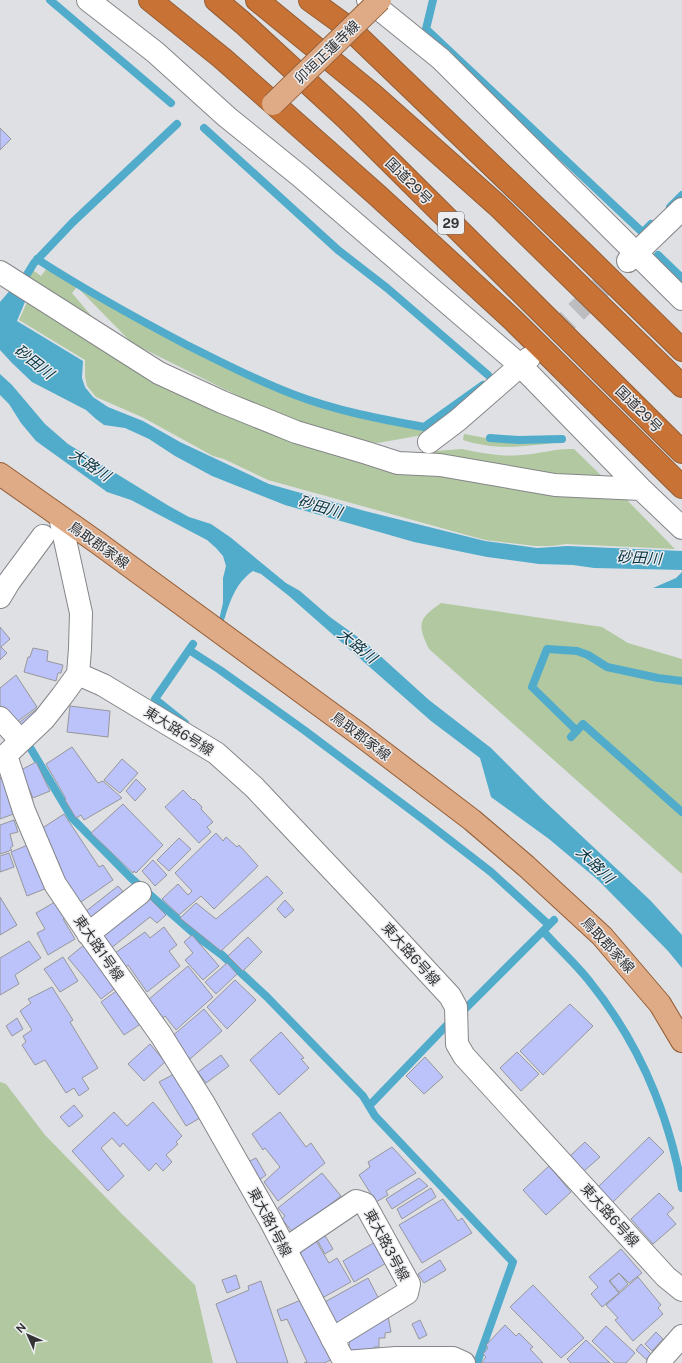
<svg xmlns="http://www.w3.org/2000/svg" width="682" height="1363" font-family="'Public Sans','Noto Sans JP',sans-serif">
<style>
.green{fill:#b1c8a0}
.water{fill:#51accc}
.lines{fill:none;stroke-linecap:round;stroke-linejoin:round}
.stream{stroke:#51accc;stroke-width:8}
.building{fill:#bbc3fa;stroke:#97979a}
.minor-tunnel{stroke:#bdbdc0;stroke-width:22;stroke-dasharray:22 11;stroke-linecap:butt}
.minor-casing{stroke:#858689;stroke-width:24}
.major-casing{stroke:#945d35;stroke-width:24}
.highway-casing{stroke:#945d35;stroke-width:24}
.minor{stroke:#fff;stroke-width:22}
.major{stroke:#deab86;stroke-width:22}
.highway{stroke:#c87335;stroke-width:22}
.major-bridge-casing{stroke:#945d35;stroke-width:24;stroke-linecap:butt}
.major-bridge{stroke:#deab86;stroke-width:22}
.labels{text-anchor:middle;stroke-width:3;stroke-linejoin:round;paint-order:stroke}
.shield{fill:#ecedf0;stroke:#6a6b6c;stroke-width:1}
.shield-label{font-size:13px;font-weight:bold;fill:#333334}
.street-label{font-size:14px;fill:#333334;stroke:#ecedf0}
.water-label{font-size:15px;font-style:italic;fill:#073340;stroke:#ecedf0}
</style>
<rect width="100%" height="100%" fill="#dfe0e3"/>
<path class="green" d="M47,268L126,315L239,374L295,396L363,417L433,430L428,434L378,443L348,440L268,411L132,343L77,287L72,293L106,333L24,281L31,269L41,276Z
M29,298L117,360L203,404L435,470L625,498L675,549L566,544L551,546H535L485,540L268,480L224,459L213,456L144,418L96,397L87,386L85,377V360L19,320Z
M464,434L491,439L523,441H560C552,444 544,444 535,445C509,448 488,448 463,440Z
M462,449C482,453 501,457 521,455C539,454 556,448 574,449L609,483L390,456L436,451Z
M441,603L602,627L628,643L682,659V874L429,649C417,624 418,619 441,603Z
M0,1082L6,1084L45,1135L122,1214L195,1285L213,1363H0Z"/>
<path class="water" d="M12,288L27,297L17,321L83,361L82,378L85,387L93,397L108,407L143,421L180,442L269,484L365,511L485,541L537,548L567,546L682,551V570L594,568L573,565L539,564L487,557L414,542L285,505L212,476L175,456L149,439L125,428L104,425L96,419L86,410L32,382L12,363L0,350V302Z
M0,374L12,385L45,424L68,444L169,506L189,517L211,524L230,537L286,583L300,591L330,617L366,643L429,700L491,748L541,798L650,900L682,935V968L668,951L598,880L549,839L491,797L480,758L431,721L289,596L261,574L253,571C235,583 229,604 223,624L219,620L223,603V578L226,566L223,556L216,548L207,540L131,500L107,492L36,441L21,423L9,404L0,395Z
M682,572V588H653L676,578Z"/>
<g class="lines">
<path class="stream" d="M50,0L171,103
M433,0L426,29L641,231L645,230L651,224
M204,128L338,250L387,288L488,375
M670,207L682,195
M658,255L682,278
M37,259C85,290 134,317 185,344C221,362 257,381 295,395C337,411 380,419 424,427L483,385
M21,284L34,263L73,222L177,124
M490,438L518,440L562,439
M189,650L220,670L304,730L424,820L491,872L549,925
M185,723L155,699L193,644
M577,731L532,687L547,649L577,651L588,655L607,667L658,678L682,681
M571,737L583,724L682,812
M31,749L72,818L131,878L199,938L222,955L267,997L363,1096L375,1116L513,1262L477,1363
M543,931C558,948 576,964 590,982C639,1043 668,1111 682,1188
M465,1009L554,920
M369,1106L447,1025"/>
</g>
<path class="building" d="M0,128L11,139L0,150Z
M0,627L10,639L1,647L7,653L0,660Z
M33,648L48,651L47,661L63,665L61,673H58L56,681L24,672L28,657H30Z
M16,675L37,707L14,724L0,709V688Z
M70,706L110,711L108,737L67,732Z
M38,708L40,710L27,726L16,725Z
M72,747L98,783L103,781L122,798L84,820L81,815L76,818L65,800L66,799L46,764Z
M122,759L138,773L120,793L104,780Z
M36,762L50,791L33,798L21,770Z
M0,777L1,779H4L16,813L0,819Z
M136,779L146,789L135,801L126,791Z
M183,790L193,800L194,799L202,807L201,809L213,822L207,827L211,832L199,843L165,807Z
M123,804L163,845L136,873L134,871L133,873L91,833Z
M64,814L99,867L103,865L113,880L78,904L56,868L60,865L42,837L41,829Z
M14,820L18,832L10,834L13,846L10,848L12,850L0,854V825Z
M216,833L223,841L226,837L237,847L239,845L258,866L214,909L201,896L179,915L162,899L178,884L188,895L192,891L175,873Z
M179,838L191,849L169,871L157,860Z
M30,844L47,888L27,896L11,852Z
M9,853L14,867L0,872V856Z
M153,860L167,875L155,886L142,871Z
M267,876L283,893L221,951L180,918L196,903L216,919Z
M118,886L128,897L94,924L85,912Z
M146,895L166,915L157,923L150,917L110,949L97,932Z
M0,897L17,925L0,935Z
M285,900L294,910L285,918L277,909Z
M55,902L66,918L63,919L75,939L48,955L37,933L45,929L36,913Z
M164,927L177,945L169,951L180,966L147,992L128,965L126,967L115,953L145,932L150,938Z
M192,935L219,966L203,980L185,960L193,953L184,942Z
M248,937L262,952L243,971L228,956Z
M29,941L41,958L15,975L19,984L0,995V958Z
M84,945L118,986L101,999L84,977L68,958Z
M63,957L78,981L60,992L44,969Z
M227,963L237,974L216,994L205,982Z
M188,966L213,997L176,1030L165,1016L162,1019L148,1000Z
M235,980L256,1000L227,1029L207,1007Z
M52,987L73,1020L70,1022L98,1068L82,1078L89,1089L79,1096L74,1088L66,1093L45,1060L35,1065L22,1045L26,1042L23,1036L32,1030L20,1011L31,1003L28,999Z
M119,989L142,1023L124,1035L101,1002Z
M570,1004L593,1026L543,1075L520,1051Z
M204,1009L222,1031L190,1059L171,1037Z
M17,1018L23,1029L12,1036L6,1026Z
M281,1032L304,1058L301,1059L309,1068L279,1095L250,1060Z
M150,1044L165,1062L144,1081L128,1064Z
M517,1052L539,1074L521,1091L500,1068Z
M221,1055L229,1066L206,1083L198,1072Z
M425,1057L443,1077L424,1094L406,1076Z
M174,1074L200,1118L186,1126L159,1082Z
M153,1102L182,1136L176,1142L178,1144L166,1155L172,1162L163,1171L156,1163L149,1171L123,1143L120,1147L112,1138L101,1148L124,1176L108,1191L72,1151L114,1112L127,1126Z
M74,1105L83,1116L69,1127L60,1117Z
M280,1112L306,1147L311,1143L325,1163L278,1201L264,1182L280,1167L265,1148L263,1150L252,1134Z
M649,1137L664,1152L612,1203L597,1188Z
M585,1142L600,1157L584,1171L570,1156Z
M392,1147L416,1173L386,1191L388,1195L376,1202L359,1175L370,1167L368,1162Z
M256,1158L266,1175L258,1181L246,1163Z
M549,1166L571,1192L546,1215L523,1190Z
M322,1173L341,1196L293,1233L282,1219L285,1216L278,1208Z
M419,1178L428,1186L392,1209L386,1199Z
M431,1188L436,1197L402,1219L397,1209Z
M659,1193L674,1208L667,1214L676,1224L653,1244L631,1219Z
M443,1199L458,1221L462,1218L472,1233L422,1263L399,1225Z
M324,1234L333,1249L325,1254L316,1238Z
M315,1239L329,1263L337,1258L351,1282L324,1297L322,1295H320L310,1275L311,1274L300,1257L302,1247Z
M375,1242L388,1262L354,1282L343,1261Z
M621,1249L642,1273L629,1283L619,1273L609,1281L619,1293L602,1307L591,1294L598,1287L589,1277Z
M440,1260L446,1270L424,1283L418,1274Z
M619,1273L628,1284L619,1292L610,1281Z
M236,1275L240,1288L227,1293L222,1280Z
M638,1277L661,1305L658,1308L663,1314L633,1341L615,1320L618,1318L606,1305Z
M368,1278L380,1301L335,1325L323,1303Z
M261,1281L288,1363H237L216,1304L249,1290L248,1286Z
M533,1285L584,1338L561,1358L510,1307Z
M301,1300L331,1360L324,1363H304L307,1362L287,1319L281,1321L277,1310Z
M388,1316L391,1332L385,1333V1338H379V1347H374V1353L348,1355L350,1338Z
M420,1320L427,1335L419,1339L412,1324Z
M505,1325L516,1336L519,1333L533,1347L530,1349L543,1363H481L486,1357L483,1354L488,1348L486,1345Z
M606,1326L635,1353L626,1363H615L592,1341Z
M656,1332L663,1339L652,1351L645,1344Z
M586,1340L610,1363H571L567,1359Z
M641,1344L652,1355L647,1360L636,1350Z"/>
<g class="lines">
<path class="minor-tunnel" d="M529,358L628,261"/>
<defs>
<path id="minor" d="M88,0L155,52L227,117L300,176L521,366L641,489L682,528
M368,0L441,59L682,299
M628,261L682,209
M0,272L159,373L222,402L296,432L367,453L398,463L440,465L555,485L641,489
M429,442L458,420L529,358
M60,517L81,613L80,649L78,674L62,696L44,719L6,755L24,811L55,884L86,930L161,1035L203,1102L269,1218L345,1363
M0,597L9,582L43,536
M78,674L103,685L216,753L254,787L374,914L450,996L456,1007L457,1044L464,1056L666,1277L682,1290
M0,718L21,741
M88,934L140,893
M285,1249L356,1201L365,1204L409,1284L407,1293L332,1339
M345,1362L396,1358H453L464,1363
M658,1363L682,1336"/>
<path id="major" d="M0,474L98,543L359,734L472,820L526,866L602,936L660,1004L682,1041"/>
<path id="highway" d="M150,0L222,58L377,195L513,320L682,487
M216,0L243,23L346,118L682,452
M257,0L372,94L498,206L682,386
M310,0L350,29L582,252L682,350"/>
</defs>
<use href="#minor" class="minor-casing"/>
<use href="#major" class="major-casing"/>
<use href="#highway" class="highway-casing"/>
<use href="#minor" class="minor"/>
<use href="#major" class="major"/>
<use href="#highway" class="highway"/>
<defs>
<path id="major-bridge" d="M273,104L380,0"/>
</defs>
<use href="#major-bridge" class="major-bridge-casing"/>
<use href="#major-bridge" class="major-bridge"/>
</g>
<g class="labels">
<rect class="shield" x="438" y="212" width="26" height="22" rx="3"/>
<g class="shield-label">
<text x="451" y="228">29</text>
</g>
<g class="street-label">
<text transform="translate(327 52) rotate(-44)" y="5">卯垣正蓮寺線</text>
<text transform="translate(409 181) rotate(45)" y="5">国道29号</text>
<text transform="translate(639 409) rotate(45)" y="5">国道29号</text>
<text transform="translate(99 545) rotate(35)" y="5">鳥取郡家線</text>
<text transform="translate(179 731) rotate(32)" y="5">東大路6号線</text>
<text transform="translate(361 736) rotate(37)" y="5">鳥取郡家線</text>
<text transform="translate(608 945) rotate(47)" y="5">鳥取郡家線</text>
<text transform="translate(99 948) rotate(55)" y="5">東大路1号線</text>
<text transform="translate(411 954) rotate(48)" y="5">東大路6号線</text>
<text transform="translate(610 1215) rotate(48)" y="5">東大路6号線</text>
<text transform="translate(270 1222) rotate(62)" y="5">東大路1号線</text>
<text transform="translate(387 1245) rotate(62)" y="5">東大路3号線</text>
</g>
<g class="water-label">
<text transform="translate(34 362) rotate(38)" y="5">砂田川</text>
<text transform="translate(90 465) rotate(34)" y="5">大路川</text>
<text transform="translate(320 507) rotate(16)" y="5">砂田川</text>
<text transform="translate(639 558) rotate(3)" y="5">砂田川</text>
<text transform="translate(357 646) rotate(39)" y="5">大路川</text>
<text transform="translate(595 865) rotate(44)" y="5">大路川</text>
</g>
</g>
<g transform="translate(28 1335) rotate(315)" stroke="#ecedf0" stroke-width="3" paint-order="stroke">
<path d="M0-3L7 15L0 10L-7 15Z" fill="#333334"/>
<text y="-6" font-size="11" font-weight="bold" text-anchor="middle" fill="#333334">N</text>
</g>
</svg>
